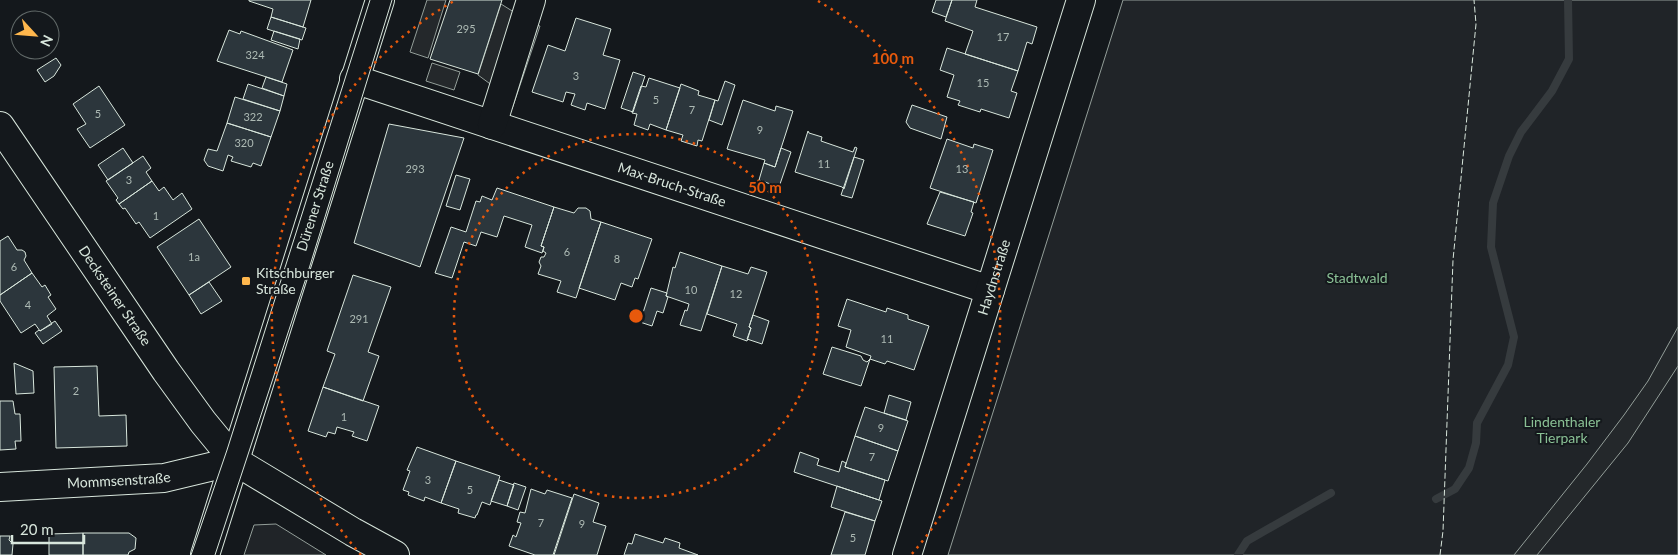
<svg xmlns="http://www.w3.org/2000/svg" width="1678" height="555" font-family="Lato,sans-serif">
<style>
.green{fill:#202428;stroke:#939e99}
.parking{fill:#24282b;stroke:#939e99}
.lines{fill:none;stroke-linecap:round;stroke-linejoin:round}
.stream{stroke:#363b3e;stroke-width:8}
.building{fill:#2c363c;stroke:#d8e6dc}
.minor-casing{stroke:#d8e6dc;stroke-width:30}
.major-casing{stroke:#d8e6dc;stroke-width:30}
.minor{stroke:#14181c;stroke-width:28}
.major{stroke:#14181c;stroke-width:28}
.tram{stroke:#d8e6dc;stroke-width:1}
.fence{stroke:#d8e6dc;stroke-width:1;stroke-dasharray:6 2.5;stroke-linecap:butt}
.ring{fill:none;stroke:#e8590c;stroke-width:2.5;stroke-dasharray:2.5 5}
.poi-dot{fill:#ffb74d;stroke:#14181c;stroke-width:2}
.labels{text-anchor:middle;stroke-width:4;stroke-linejoin:round;paint-order:stroke}
.number-label{font-size:11px;fill:#adbab4}
.street-label{font-size:14px;fill:#d8e6dc;stroke:#14181c}
.poi-label{font-size:14px;fill:#d8e6dc;stroke:#14181c;text-anchor:start}
.park-label{font-size:14px;fill:#8ac095;stroke:#14181c}
.centre{fill:#e8590c;stroke:#14181c;stroke-width:2.5}
.ring-label{font-size:15px;text-anchor:middle;font-weight:bold;fill:#e8590c;stroke:#14181c;stroke-width:4;stroke-linejoin:round;paint-order:stroke}
</style>
<rect width="100%" height="100%" fill="#14181c"/>
<path class="green" d="M1123,0H1678V555H948Z
M276,524L326,555H244L254,525Z"/>
<path class="parking" d="M427,0H446L428,58L410,52Z
M501,4L517,14L493,86L478,75Z
M532,24L540,26L512,109L505,107Z
M432,63L460,72L454,90L426,81Z
M1678,327V366L1628,443L1537,555H1514L1587,464L1624,415L1648,381Z"/>
<g class="lines">
<path class="stream" d="M1436,499L1455,489L1469,468L1476,443L1477,423L1508,365L1514,337L1491,247L1493,203L1509,156L1521,132L1552,91L1569,59L1568,0
M1238,555L1247,541L1331,493"/>
</g>
<path class="building" d="M249,0H311L303,27L271,17L273,9L249,1Z
M450,0H502L478,74L430,59Z
M936,0H952L946,17L932,12Z
M952,0H977L975,7L1037,27L1032,44L1027,42L1018,71L965,54L973,31L945,21Z
M271,17L306,28L302,40L267,29Z
M576,18L611,29L603,55L620,60L605,109L587,103L585,110L571,105L575,94L566,92L563,102L532,92L548,45L565,51Z
M229,30L240,34L241,31L293,50L282,82L217,61Z
M274,31L300,39L298,49L271,40Z
M947,48L1018,71L1011,91L1017,93L1009,118L981,109L980,112L958,105L960,101L947,97L954,75L940,70Z
M56,58L61,65L54,76L45,82L37,70Z
M633,72L645,76L633,112L621,108Z
M266,77L287,84L284,96L262,88Z
M649,78L680,88L666,130L650,124L648,130L634,125L637,114L632,113L641,86L646,87Z
M725,81L735,85L722,125L709,120L715,100L718,101Z
M248,84L284,96L280,111L243,99Z
M681,84L699,91L698,95L715,100L702,141L698,140L697,146L681,141L683,135L666,130Z
M99,86L125,125L90,148L77,129L86,124L73,104Z
M235,97L280,111L271,137L227,123Z
M743,100L775,111L776,106L793,111L775,167L764,163L765,160L727,149Z
M912,105L947,117L941,139L910,128L906,122Z
M227,123L271,137L261,166L253,163L251,167L231,161L233,157L228,155L223,171L208,166L204,160L208,149L217,151Z
M389,124L464,138L420,267L354,243Z
M808,131L809,133L822,137L821,141L853,152L855,147L857,148L844,189L842,187L795,172Z
M947,139L973,148L974,144L993,150L976,203L930,188Z
M123,148L133,163L108,180L98,165Z
M781,148L791,152L779,187L759,180L764,163L775,167Z
M143,156L151,168L146,172L152,181L119,204L116,200L118,198L106,181Z
M854,157L864,160L852,198L841,195Z
M456,175L470,179L460,210L446,206Z
M152,181L159,191L164,187L173,200L182,193L192,209L150,238L139,222L136,224L125,208L123,209L119,204Z
M497,188L554,207L541,246L544,247L542,253L525,247L532,225L504,216L497,237L481,232L476,246L464,242L452,278L435,273L451,227L466,232L476,201L480,202L482,196L492,200Z
M940,192L974,202L971,212L973,213L965,236L927,224Z
M554,207L574,213L578,208H586L590,211L591,219L601,222L576,298L557,292L561,281L538,274L541,266L539,262L541,257H544L546,253L543,251L544,247L541,246Z
M199,219L231,267L189,295L157,247Z
M601,222L652,239L638,279L635,278L632,287L621,283L615,300L579,288Z
M8,236L17,250H22L25,252L26,256L24,260L32,273L0,295V241Z
M680,252L722,266L701,331L680,325L685,310L687,311L689,304L666,296L673,267L675,268Z
M722,266L748,274L751,267L767,272L749,327L751,328L747,341L733,336L737,324L707,314Z
M32,273L42,287L45,285L51,295L48,297L56,309L47,316L52,324L40,331L35,324L21,333L0,301V295Z
M353,275L391,287L368,352L379,356L363,401L323,387L335,354L327,351Z
M209,282L222,301L201,314L189,295Z
M651,288L667,293L666,296L668,297L663,313L657,311L652,326L640,322Z
M847,299L886,312L887,308L908,315V319L929,326L914,370L887,361L885,364L870,359L871,356L846,347L851,330L838,326Z
M753,315L769,321L762,344L747,339L751,328L749,327Z
M55,321L62,331L43,344L35,333L39,330L40,331Z
M832,347L861,356L863,360L867,362L870,359L861,386L823,374Z
M14,363L33,371L34,393L16,394Z
M97,366L99,416L126,415L127,446L56,448L54,367Z
M323,387L379,406L367,441L352,436L354,432L337,427L335,434L328,432L326,437L308,431Z
M889,395L911,402L906,420L884,413Z
M0,401H13L15,414H20L21,441H15L16,449L0,450Z
M865,407L908,421L898,451L855,436Z
M855,436L898,451L888,481L845,467Z
M417,447L456,461L441,503L425,497L424,501L408,495L409,492L403,490L410,471L407,470Z
M800,452L819,459L817,465L839,472L842,461L846,463L845,467L885,480L879,500L794,472Z
M456,461L500,476L490,505L482,502L477,515H476L475,518L458,513L459,509L441,503Z
M499,480L514,485L507,506L491,501Z
M514,483L526,487L518,510L507,506Z
M837,486L882,501L875,521L831,507Z
M531,489L545,494L547,490L572,498L553,555H535L509,546L513,535L516,537L521,523L517,522L520,512L525,513Z
M574,494L599,503L593,522L606,526L597,555H554Z
M845,512L875,521L865,555H831Z
M83,533V555H49V534Z
M83,533H129L136,538L135,549L129,552L128,555H83Z
M635,534L663,543L665,538L680,543L679,548L698,555H624L628,543L632,544Z
M0,536H10L9,540L13,544L12,555H0Z"/>
<g class="lines">
<defs>
<g id="minor">
<path id="s1" d="M354,79L990,290"/>
<path d="M492,125L531,0"/>
<path id="s2" d="M0,126L166,371L203,422L235,461L353,532L395,555"/>
<path id="s3" d="M0,487L164,478L235,461"/>
<path id="s4" d="M907,555L1081,0"/>
</g>
<g id="major">
<path id="s5" d="M205,555L380,0"/>
</g>
</defs>
<use href="#minor" class="minor-casing"/>
<use href="#major" class="major-casing"/>
<use href="#minor" class="minor"/>
<use href="#major" class="major"/>
<path class="tram" d="M191,555L227,450L370,0
M215,555L308,272L392,0"/>
<path class="fence" d="M1440,555L1443,531L1453,260L1476,24L1474,0"/>
</g>
<g class="ring">
<circle cx="636" cy="316" r="182"/>
<path d="M361 555A364 364 0 0 1 454 1M818 1A364 364 0 0 1 911 555"/>
</g>
<rect class="poi-dot" x="241" y="276" width="10" height="10" rx="2.5"/>
<g class="labels">
<g class="number-label">
<text x="466" y="33">295</text>
<text x="1003" y="41">17</text>
<text x="255" y="59">324</text>
<text x="576" y="80">3</text>
<text x="983" y="87">15</text>
<text x="656" y="104">5</text>
<text x="692" y="114">7</text>
<text x="98" y="118">5</text>
<text x="253" y="121">322</text>
<text x="760" y="134">9</text>
<text x="244" y="147">320</text>
<text x="824" y="168">11</text>
<text x="415" y="173">293</text>
<text x="962" y="173">13</text>
<text x="129" y="184">3</text>
<text x="156" y="220">1</text>
<text x="567" y="256">6</text>
<text x="194" y="261">1a</text>
<text x="617" y="263">8</text>
<text x="14" y="271">6</text>
<text x="691" y="294">10</text>
<text x="736" y="298">12</text>
<text x="28" y="309">4</text>
<text x="359" y="323">291</text>
<text x="887" y="343">11</text>
<text x="76" y="395">2</text>
<text x="344" y="421">1</text>
<text x="881" y="432">9</text>
<text x="872" y="461">7</text>
<text x="428" y="484">3</text>
<text x="470" y="494">5</text>
<text x="541" y="527">7</text>
<text x="582" y="528">9</text>
<text x="853" y="542">5</text>
</g>
<g class="street-label">
<text dy="5" stroke="none"><textPath href="#s1" startOffset="335">Max-Bruch-Straße</textPath></text>
<text dy="5" stroke="none"><textPath href="#s5" startOffset="366">Dürener Straße</textPath></text>
<text dy="5" stroke="none"><textPath href="#s4" startOffset="291">Haydnstraße</textPath></text>
<text dy="5" stroke="none"><textPath href="#s2" startOffset="205">Decksteiner Straße</textPath></text>
<text dy="5" stroke="none"><textPath href="#s3" startOffset="119">Mommsenstraße</textPath></text>
</g>
<g class="poi-label">
<text x="256" y="278">Kitschburger<tspan x="256" dy="16">Straße</tspan></text>
</g>
<g class="park-label">
<text x="1357" y="283">Stadtwald</text>
<text x="1562" y="427">Lindenthaler<tspan x="1562" dy="16">Tierpark</tspan></text>
</g>
</g>
<circle cx="636" cy="316" r="8" class="centre"/>
<g class="ring-label">
<text x="893" y="64">100 m</text>
<text x="765" y="193">50 m</text>
</g>
<g transform="translate(35 35) rotate(116)"><circle r="24" fill="#14181c" stroke="#626a69"/>
<path d="M0-4L9 19L0 12L-9 19Z" fill="#ffb74d"/>
<text y="-8" font-size="14" font-weight="bold" text-anchor="middle" fill="#d8e6dc">N</text>
</g>
<path d="M12 535v8h72v-8" fill="none" stroke="#d8e6dc" stroke-width="2.5"/>
<text x="20" y="535" font-size="15" fill="#d8e6dc" stroke="#14181c" stroke-width="4" paint-order="stroke">20 m</text>
</svg>
